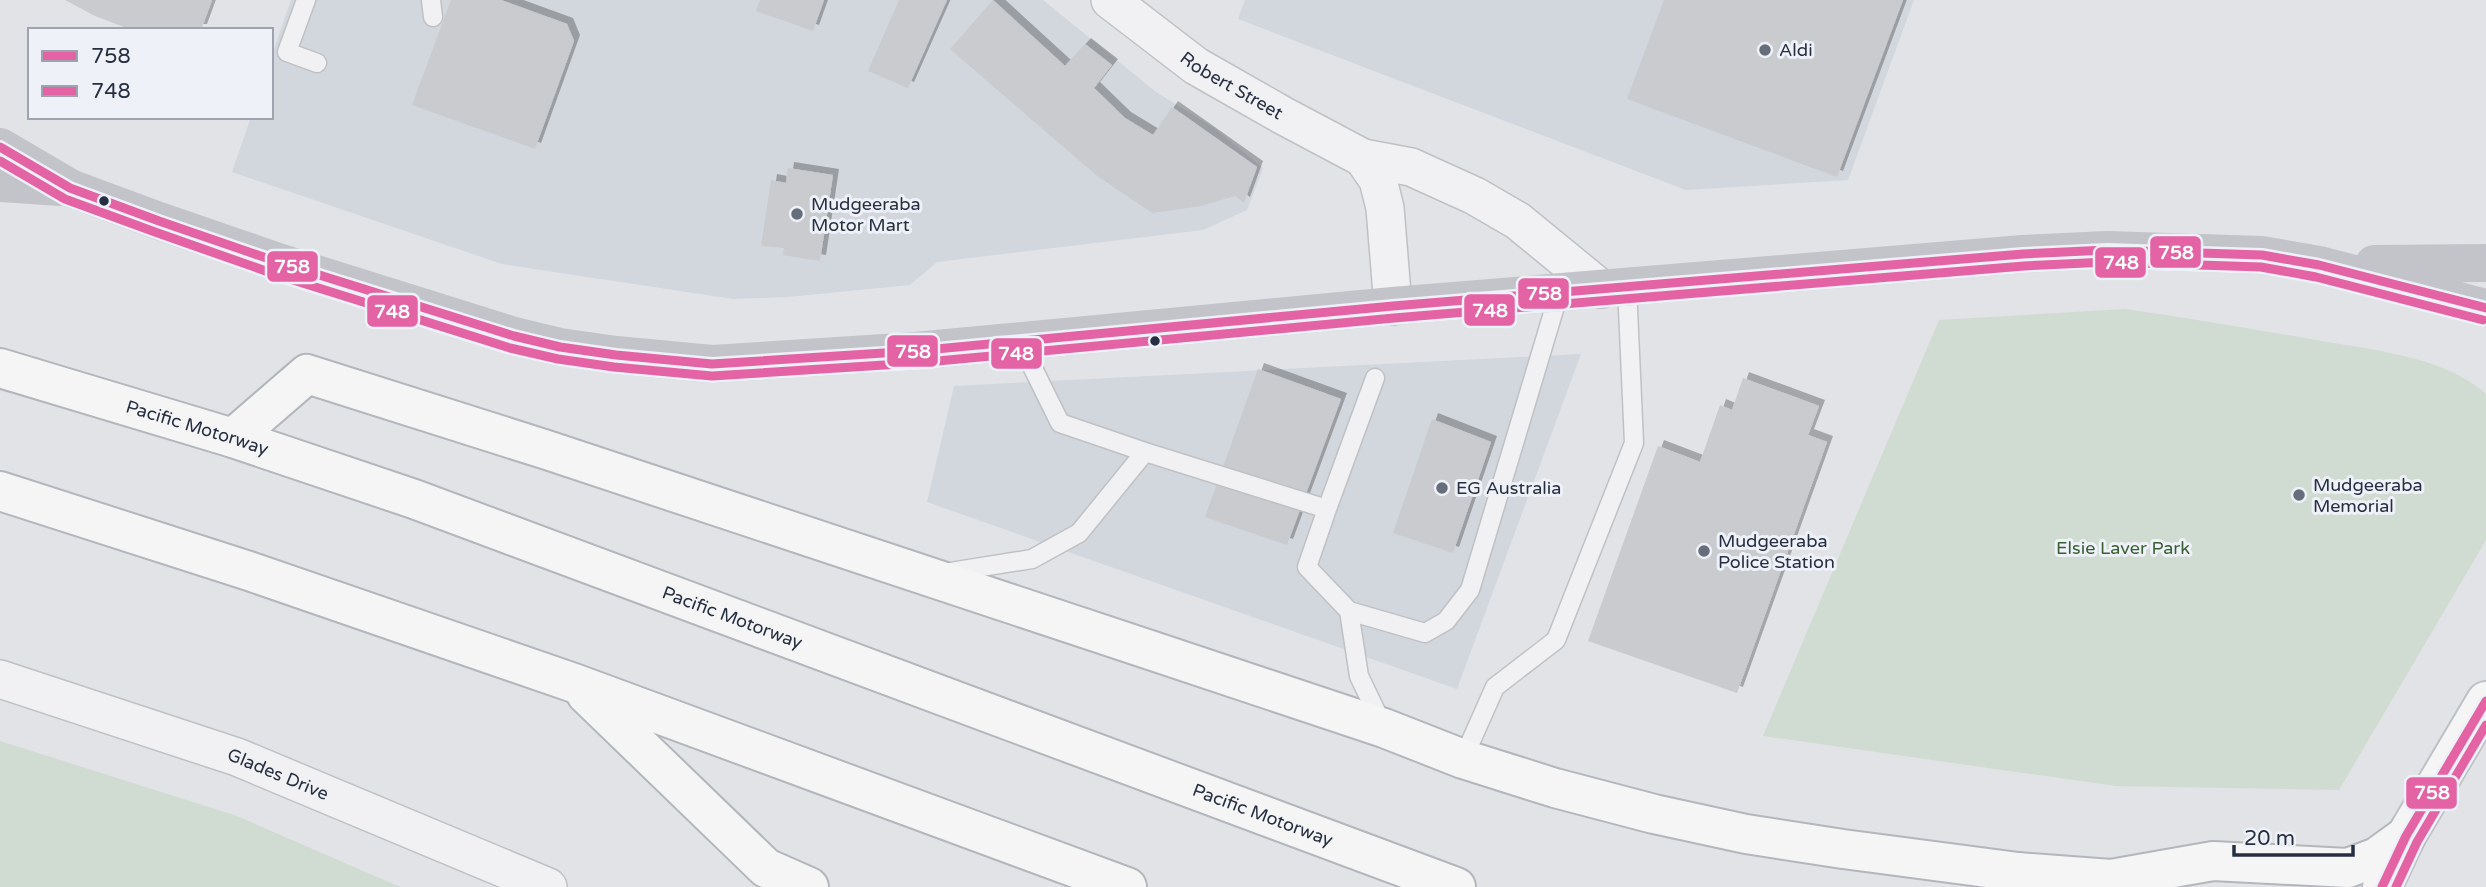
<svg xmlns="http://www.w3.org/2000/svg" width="2486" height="887" font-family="'Varela Round',sans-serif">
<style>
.built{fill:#d2d6dd}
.green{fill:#d0dbd1}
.building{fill:#c9cbcf;filter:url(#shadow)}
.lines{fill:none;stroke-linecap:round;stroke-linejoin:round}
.service-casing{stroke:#bfc1c4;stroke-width:21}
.minor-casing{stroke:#bfc1c4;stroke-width:40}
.primary-casing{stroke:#bdc0c4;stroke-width:42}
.motorway-casing{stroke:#b3b6bb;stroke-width:42}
.service{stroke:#f1f1f3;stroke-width:18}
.minor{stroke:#f1f1f3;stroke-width:37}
.secondary{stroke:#c2c4c9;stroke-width:38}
.primary{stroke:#f5f5f6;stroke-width:38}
.motorway{stroke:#f5f5f6;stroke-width:38}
.bus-1-casing{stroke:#eef1f7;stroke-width:14}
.bus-2-casing{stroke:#eef1f7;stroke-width:14}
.bus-1{stroke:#e463a4;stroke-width:9}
.bus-2{stroke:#e463a4;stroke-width:9}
.poi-dot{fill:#676e7b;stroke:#eef1f7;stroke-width:2.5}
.bus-dot{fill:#262f42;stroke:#eef1f7;stroke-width:2.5}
.labels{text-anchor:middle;stroke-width:6;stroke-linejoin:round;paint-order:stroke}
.poi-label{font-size:18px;fill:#262f42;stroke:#eef1f7;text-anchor:start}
.street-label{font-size:18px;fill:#262f42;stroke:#eef1f7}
.park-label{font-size:18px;fill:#385f32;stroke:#eef1f7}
.line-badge{stroke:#eef1f7;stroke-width:2.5}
.badge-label{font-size:19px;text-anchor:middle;font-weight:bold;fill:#fff}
</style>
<defs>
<filter id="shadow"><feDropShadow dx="6" dy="-6" stdDeviation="0" flood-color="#0004"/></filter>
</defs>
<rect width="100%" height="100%" fill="#e1e3e6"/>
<path class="built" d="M291,0H1043L1156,92L1213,127L1263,168L1247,210L1203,230L937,262L910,285L788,297L733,299L502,264L232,172L251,117H271V58Z
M1245,0H1914L1848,180L1686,190L1238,19Z
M1581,354L1457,689L927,502L954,386Z"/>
<path class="green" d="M2125,309C2187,318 2248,328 2310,339C2365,349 2443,355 2486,394V540L2339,790L2116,786L1763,736L1939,320Z
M0,741L237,816L400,887H0Z"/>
<path class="building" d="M65,0H212L201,30H132L95,16Z
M451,0H501L567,24L574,41L535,149L412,105Z
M760,0H824L813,31L756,11Z
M899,0H947L908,88L868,71Z
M993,0L1065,66L1085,44L1112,65L1094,88L1125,118L1153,135L1172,107L1257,167L1244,203L1235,196L1201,206L1152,213L1096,175L950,49Z
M1664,0H1903L1837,177L1627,99Z
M788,168L833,175L820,261L783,255L784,248L761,246L771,180L786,183Z
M1258,369L1341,399L1287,545L1205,517Z
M1743,378L1819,406L1808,435L1827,442L1737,693L1588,641L1658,446L1700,462L1720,405L1732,410Z
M1432,419L1491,442L1453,553L1393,533Z"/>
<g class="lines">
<defs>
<path id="service" d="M306,0L287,52L317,63
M431,0L433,17
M1019,340L1060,423L1145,452
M1327,509L1375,378
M944,573L1032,559L1079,533L1145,452L1327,509L1307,567L1349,611L1359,676L1382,724
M1349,611L1425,633L1446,621L1470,590L1559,293
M1463,759L1495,687L1556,640L1634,443L1627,287"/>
<g id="minor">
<path id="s1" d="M1110,0L1196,66L1282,115L1363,158L1411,167L1475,196L1518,221L1601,289"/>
<path d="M1363,158L1378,180L1385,208L1393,306"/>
<path id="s2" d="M0,679L237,757L548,887"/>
</g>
<path id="primary" d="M2382,887L2406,836L2486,701"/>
<g id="motorway">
<path id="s3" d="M0,368L233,438L414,499L1456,887"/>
<path d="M233,438L307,374L547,450L1156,652L1384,728L1463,759L1555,788L1654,814L1746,834L1843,849L2018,872L2111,879L2213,861L2348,868L2377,857L2406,836"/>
<path d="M0,491L249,571L574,683L1127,887"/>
<path d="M586,694L766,868L809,887"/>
</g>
</defs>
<use href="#service" class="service-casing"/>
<use href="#minor" class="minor-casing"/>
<use href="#primary" class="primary-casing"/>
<use href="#motorway" class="motorway-casing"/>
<use href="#service" class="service"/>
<use href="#minor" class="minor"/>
<path class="secondary" d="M0,147L70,188L159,221L281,263L514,336L560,347L616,355L712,364L915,351L1393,306L2023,254L2107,250L2262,255L2319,265L2486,308
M0,183L61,187
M2374,264L2486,263"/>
<use href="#primary" class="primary"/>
<use href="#motorway" class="motorway"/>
<defs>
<path id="bus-1" d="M0,147L70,188L159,221L281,263L514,336L560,347L616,355L712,364L915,351L1393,306L2023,254L2107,250L2262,255L2319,265L2486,308
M2382,887L2406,836L2486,701"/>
<path id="bus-2" d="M0,161L65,199L155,232L277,275L510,348L558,359L614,367L712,376L916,363L1394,318L2024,266L2107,262L2261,267L2316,277L2483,320
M2396,887L2417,842L2486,725"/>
</defs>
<use href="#bus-1" class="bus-1-casing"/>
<use href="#bus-2" class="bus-2-casing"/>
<use href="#bus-1" class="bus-1"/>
<use href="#bus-2" class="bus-2"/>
</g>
<g class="poi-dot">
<circle cx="1765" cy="50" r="7"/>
<circle cx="797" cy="214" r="7"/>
<circle cx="1442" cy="488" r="7"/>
<circle cx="2299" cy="495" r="7"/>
<circle cx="1704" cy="551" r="7"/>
</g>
<g class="bus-dot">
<circle cx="104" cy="201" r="6"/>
<circle cx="1155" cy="341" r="6"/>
</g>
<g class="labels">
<g class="poi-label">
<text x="1779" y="56">Aldi</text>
<text x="811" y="210">Mudgeeraba<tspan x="811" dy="21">Motor Mart</tspan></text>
<text x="2313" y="491">Mudgeeraba<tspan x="2313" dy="21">Memorial</tspan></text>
<text x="1456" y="494">EG Australia</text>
<text x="1718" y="547">Mudgeeraba<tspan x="1718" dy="21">Police Station</tspan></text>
</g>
<g class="street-label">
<text dy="6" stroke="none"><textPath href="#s1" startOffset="149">Robert Street</textPath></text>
<text dy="6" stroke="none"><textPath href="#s3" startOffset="206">Pacific Motorway</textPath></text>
<text dy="6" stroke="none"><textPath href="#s3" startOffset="774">Pacific Motorway</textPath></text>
<text dy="6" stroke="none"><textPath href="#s2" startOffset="294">Glades Drive</textPath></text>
<text dy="6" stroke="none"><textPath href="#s3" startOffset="1340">Pacific Motorway</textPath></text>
</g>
<g class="park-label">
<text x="2123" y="554">Elsie Laver Park</text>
</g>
</g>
<g class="line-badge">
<rect x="2149" y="235" width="53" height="34" rx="7" fill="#e463a4"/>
<rect x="2094" y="246" width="53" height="33" rx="7" fill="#e463a4"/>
<rect x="266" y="250" width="53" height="33" rx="7" fill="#e463a4"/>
<rect x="1517" y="277" width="53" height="33" rx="7" fill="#e463a4"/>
<rect x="1463" y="293" width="53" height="34" rx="7" fill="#e463a4"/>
<rect x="366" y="294" width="53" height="34" rx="7" fill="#e463a4"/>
<rect x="886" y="334" width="53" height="34" rx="7" fill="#e463a4"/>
<rect x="990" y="337" width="53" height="33" rx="7" fill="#e463a4"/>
<rect x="2405" y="776" width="53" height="34" rx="7" fill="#e463a4"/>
</g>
<g class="badge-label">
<text x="2176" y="259">758</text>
<text x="2121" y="269">748</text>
<text x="292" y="273">758</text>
<text x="1544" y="300">758</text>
<text x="1490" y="317">748</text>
<text x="392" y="318">748</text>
<text x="913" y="358">758</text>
<text x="1016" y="360">748</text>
<text x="2432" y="799">758</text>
</g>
<rect x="28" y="28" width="245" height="91" fill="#eef1f7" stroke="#9ea3af" stroke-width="2"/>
<rect x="42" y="51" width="35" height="10" fill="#e463a4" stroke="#9ea3af" stroke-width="2"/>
<text x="91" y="63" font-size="21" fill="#262f42">758</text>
<rect x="42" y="86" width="35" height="10" fill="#e463a4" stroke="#9ea3af" stroke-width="2"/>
<text x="91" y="98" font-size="21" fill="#262f42">748</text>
<path d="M2234 845v10h119v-10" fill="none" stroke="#262f42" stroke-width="3.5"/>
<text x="2244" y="845" font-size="21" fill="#262f42" stroke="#eef1f7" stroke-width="5" paint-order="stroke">20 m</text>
</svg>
